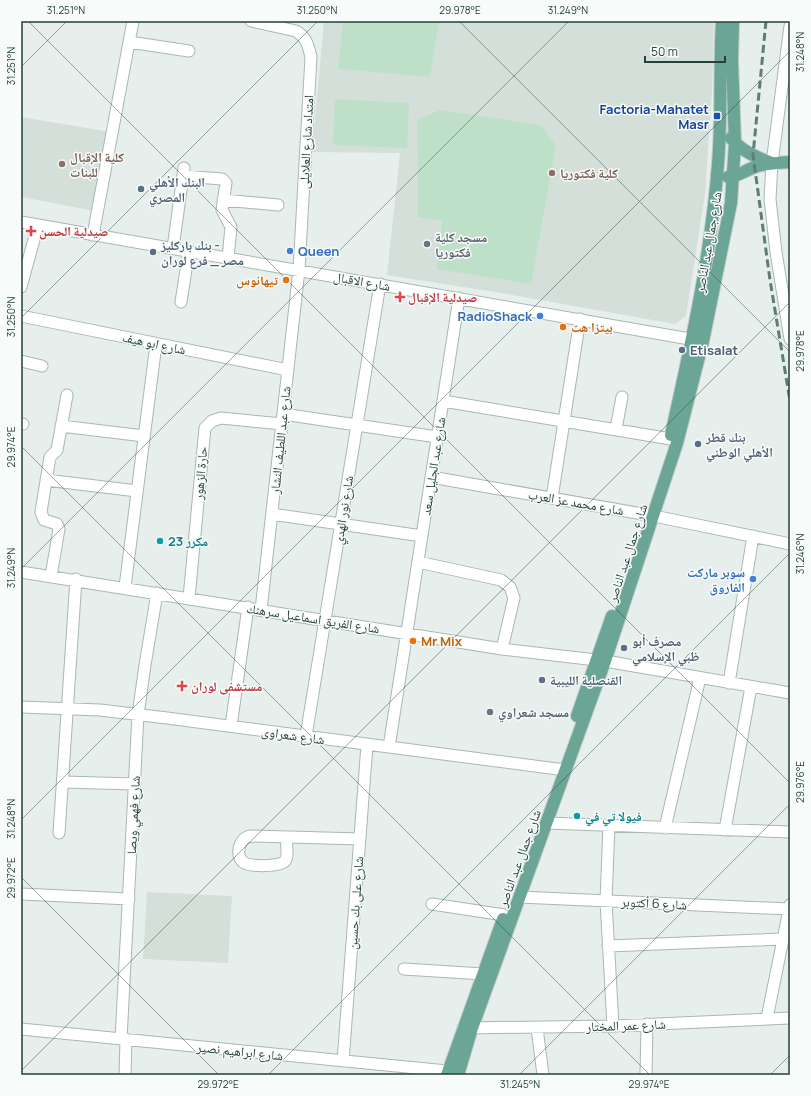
<svg xmlns="http://www.w3.org/2000/svg" width="811" height="1096" font-family="Manrope,'Noto Naskh Arabic',sans-serif">
<style>
.built{fill:#d4dfda}
.green{fill:#bfe0c8}
.lines{fill:none;stroke-linecap:round;stroke-linejoin:round}
.minor-casing{stroke:#a8b8b2;stroke-width:13}
.major-casing{stroke:#c2cac8;stroke-width:14}
.minor{stroke:#fff;stroke-width:11}
.major{stroke:#6aa596;stroke-width:12}
.rail{stroke:#5f7d75;stroke-width:3;stroke-dasharray:8 4;stroke-linecap:butt}
.ticks{fill:none;stroke:#24423a;stroke-width:1;stroke-opacity:0.45}
.transit-dot{fill:#1a4fb4;stroke:#f7fbf9;stroke-width:1.5}
.education-dot{fill:#8d6e63;stroke:#f7fbf9;stroke-width:1.5}
.service-dot{fill:#5c6f8a;stroke:#f7fbf9;stroke-width:1.5}
.health-dot{fill:#e0444e;stroke:#f7fbf9;stroke-width:1.5}
.worship-dot{fill:#6b7280;stroke:#f7fbf9;stroke-width:1.5}
.shop-dot{fill:#3f7fe0;stroke:#f7fbf9;stroke-width:1.5}
.food-dot{fill:#e8710a;stroke:#f7fbf9;stroke-width:1.5}
.culture-dot{fill:#0f9aa8;stroke:#f7fbf9;stroke-width:1.5}
.labels{text-anchor:middle;stroke-width:3;stroke-linejoin:round;paint-order:stroke}
.transit-label{font-size:13px;font-weight:bold;fill:#164399;stroke:#f7fbf9;text-anchor:end}
.street-label{font-size:13px;fill:#24423a;stroke:#f7fbf9}
.education-label{font-size:13px;font-weight:bold;fill:#785e54;stroke:#f7fbf9;text-anchor:start}
.service-label{font-size:13px;font-weight:bold;fill:#4e5e75;stroke:#f7fbf9;text-anchor:start}
.health-label{font-size:13px;font-weight:bold;fill:#be3a42;stroke:#f7fbf9;text-anchor:start}
.worship-label{font-size:13px;font-weight:bold;fill:#5b616d;stroke:#f7fbf9;text-anchor:start}
.shop-label{font-size:13px;font-weight:bold;fill:#366cbe;stroke:#f7fbf9;text-anchor:end}
.food-label{font-size:13px;font-weight:bold;fill:#c56008;stroke:#f7fbf9;text-anchor:start}
.culture-label{font-size:13px;font-weight:bold;fill:#0d838f;stroke:#f7fbf9;text-anchor:start}
.neatline{fill:none;stroke:#24423a;stroke-width:1.5}
.ticks-label{font-size:10px;text-anchor:middle;fill:#24423a}
</style>
<rect width="100%" height="100%" fill="#e6efeb"/>
<path class="built" d="M324,21H714L712,91L705,194L686,316L675,324L495,292L387,275L400,153L312,152Z
M21,117L110,132L95,211L21,197Z
M147,892L232,896L228,963L143,959Z"/>
<path class="green" d="M343,21H439L430,77L338,69Z
M335,99L409,103L407,148L333,145Z
M440,110L540,125L556,145L531,284L437,269L442,221L418,217L417,120Z"/>
<g class="lines">
<defs>
<path id="minor" d="M251,21L296,31C307,38 308,45 311,57L299,270L261,610
M790,26L772,163L770,199L776,252L790,339
M129,42L189,51
M183,176L222,179L226,183L222,210L231,227L228,258
M223,200L278,205
M21,222L701,341
M93,235L133,21
M173,248L184,168
M21,287L38,225
M181,302L189,251
M21,316L288,370
M21,361L42,366
M443,401L671,439
M283,414L437,437
M21,424H23
M61,426L144,436
M616,429L622,397
M431,477L654,516L790,544
M46,480L137,491
M552,498L580,319
M272,514L422,536
M418,562L501,580L510,587L514,598L502,649
M21,572L502,649L605,661L790,693
M51,576L59,529L57,524L44,520L41,512L50,457L57,450L67,395
M125,587L156,344
M189,598L205,428L212,421L221,418L282,424
M729,683L753,536
M21,707L100,710L167,718L565,770
M231,726L248,607
M306,736L380,284
M389,747L459,298
M63,782L135,784
M546,823L790,832
M609,825L606,901L613,1026
M665,828L700,678
M725,830L751,687
M59,833L76,579
M286,837C286,843 289,856 285,861C281,867 248,867 243,862C235,855 239,837 251,836L360,839
M21,894L129,899
M520,897L789,909
M432,904L504,915
M608,946L783,939
M404,969L483,974
M767,1018L790,905
M463,1028L613,1026L790,1018
M537,1028L543,1075
M21,1029L457,1072
M121,1039L138,715L145,665L157,593
M343,1061L367,745
M125,1075L126,1039
M646,1075L647,1024"/>
<path id="major" d="M731,138C741,151 757,158 772,163
M728,177C737,177 746,170 755,167C766,163 778,163 790,162
M671,435C691,345 711,256 718,164C722,116 719,68 722,21
M577,716L612,616
M447,1075L503,919
M458,1075L472,1028L605,661L677,443L703,341L731,203L735,143L732,60L733,21"/>
</defs>
<use href="#minor" class="minor-casing"/>
<use href="#major" class="major-casing"/>
<use href="#minor" class="minor"/>
<use href="#major" class="major"/>
<path class="rail" d="M766,21L753,155L770,280L790,401"/>
</g>
<path class="ticks" d="M28,21L790,783M459,21L790,352M21,67L67,21M21,318L318,21M21,446L650,1075M21,569L569,21M21,820L790,51M21,877L219,1075M21,1071L790,302M268,1075L790,553M519,1075L790,804M770,1075L790,1055"/>
<rect class="transit-dot" x="713" y="112" width="8" height="8" rx="2"/>
<g class="education-dot">
<circle cx="62" cy="164" r="4"/>
<circle cx="552" cy="173" r="4"/>
</g>
<g class="service-dot">
<circle cx="141" cy="189" r="4"/>
<circle cx="153" cy="252" r="4"/>
<circle cx="682" cy="350" r="4"/>
<circle cx="698" cy="444" r="4"/>
<circle cx="624" cy="648" r="4"/>
<circle cx="542" cy="680" r="4"/>
</g>
<g class="health-dot">
<path d="M29 225h4v4h4v4h-4v4h-4v-4h-4v-4h4z"/>
<path d="M398 291h4v4h4v4h-4v4h-4v-4h-4v-4h4z"/>
<path d="M180 680h4v4h4v4h-4v4h-4v-4h-4v-4h4z"/>
</g>
<g class="worship-dot">
<circle cx="427" cy="244" r="4"/>
<circle cx="490" cy="712" r="4"/>
</g>
<g class="shop-dot">
<circle cx="290" cy="251" r="4"/>
<circle cx="540" cy="316" r="4"/>
<circle cx="753" cy="579" r="4"/>
</g>
<g class="food-dot">
<circle cx="286" cy="280" r="4"/>
<circle cx="563" cy="327" r="4"/>
<circle cx="413" cy="641" r="4"/>
</g>
<g class="culture-dot">
<circle cx="160" cy="541" r="4"/>
<circle cx="577" cy="816" r="4"/>
</g>
<g class="labels">
<g class="transit-label">
<text x="709" y="114">Factoria-Mahatet<tspan x="709" dy="15">Masr</tspan></text>
</g>
<g class="street-label">
<text transform="translate(306 142) rotate(-87)" y="5">امتداد شارع العلايلى</text>
<text transform="translate(708 242) rotate(-80)" y="5">شارع جمال عبد الناصر</text>
<text transform="translate(362 281) rotate(10)" y="5">شارع الاقبال</text>
<text transform="translate(154 343) rotate(12)" y="5">شارع ابو هيف</text>
<text transform="translate(280 440) rotate(-84)" y="5">شارع عبد اللطيف النشار</text>
<text transform="translate(433 466) rotate(-81)" y="5">شارع عبد الجليل سعد</text>
<text transform="translate(200 473) rotate(-85)" y="5">حارة الزهور</text>
<text transform="translate(576 502) rotate(10)" y="5">شارع محمد عز العرب</text>
<text transform="translate(343 510) rotate(-81)" y="5">شارع نور الهدي</text>
<text transform="translate(627 553) rotate(-72)" y="5">شارع جمال عبد الناصر</text>
<text transform="translate(313 618) rotate(9)" y="5">شارع الفريق اسماعيل سرهنك</text>
<text transform="translate(293 735) rotate(8)" y="5">شارع شعراوى</text>
<text transform="translate(133 815) rotate(-87)" y="5">شارع فهمي ويصا</text>
<text transform="translate(519 858) rotate(-70)" y="5">شارع جمال عبد الناصر</text>
<text transform="translate(355 903) rotate(-86)" y="5">شارع على بك حسين</text>
<text transform="translate(654 903) rotate(3)" y="5">شارع 6 أكتوبر</text>
<text transform="translate(626 1025) rotate(-2)" y="5">شارع عمر المختار</text>
<text transform="translate(240 1051) rotate(6)" y="5">شارع ابراهيم نصير</text>
</g>
<g class="education-label">
<text x="70" y="162">كلية الإقبال<tspan x="70" dy="15">للبنات</tspan></text>
<text x="560" y="178">كلية فكتوريا</text>
</g>
<g class="service-label">
<text x="149" y="187">البنك الأهلي<tspan x="149" dy="15">المصري</tspan></text>
<text x="161" y="250">بنك باركليز -<tspan x="161" dy="15">مصر _ فرع لوران</tspan></text>
<text x="690" y="355">Etisalat</text>
<text x="706" y="442">بنك قطر<tspan x="706" dy="15">الأهلي الوطني</tspan></text>
<text x="632" y="646">مصرف أبو<tspan x="632" dy="15">ظبي الإسلامي</tspan></text>
<text x="550" y="685">القنصلية الليبية</text>
</g>
<g class="health-label">
<text x="39" y="236">صيدلية الحسن</text>
<text x="408" y="302">صيدلية الإقبال</text>
<text x="191" y="691">مستشفى لوران</text>
</g>
<g class="worship-label">
<text x="435" y="242">مسجد كلية<tspan x="435" dy="15">فكتوريا</tspan></text>
<text x="498" y="717">مسجد شعراوي</text>
</g>
<g class="shop-label">
<text x="298" y="256" text-anchor="start">Queen</text>
<text x="532" y="321">RadioShack</text>
<text x="745" y="577">سوبر ماركت<tspan x="745" dy="15">الفاروق</tspan></text>
</g>
<g class="food-label">
<text x="278" y="285" text-anchor="end">تيهانوس</text>
<text x="571" y="332">بيتزا هت</text>
<text x="421" y="646">Mr Mix</text>
</g>
<g class="culture-label">
<text x="168" y="546">23 مكرر</text>
<text x="585" y="821">فيولا تي في</text>
</g>
</g>
<rect width="811" height="1096" fill="none" stroke="#f7fbf9" stroke-width="44"/>
<path d="M645 56v6h80v-6" fill="none" stroke="#24423a" stroke-width="2"/>
<text x="651" y="56" font-size="12" fill="#24423a" stroke="#f7fbf9" stroke-width="3" paint-order="stroke">50 m</text>
<rect x="22" y="22" width="767" height="1052" class="neatline"/>
<g class="ticks-label">
<text x="66" y="14">31.251°N</text>
<text x="317" y="14">31.250°N</text>
<text x="460" y="14">29.978°E</text>
<text x="568" y="14">31.249°N</text>
<text transform="translate(800 52) rotate(-90)" y="4">31.248°N</text>
<text transform="translate(11 66) rotate(-90)" y="4">31.251°N</text>
<text transform="translate(11 317) rotate(-90)" y="4">31.250°N</text>
<text transform="translate(800 351) rotate(-90)" y="4">29.978°E</text>
<text transform="translate(11 447) rotate(-90)" y="4">29.974°E</text>
<text transform="translate(800 554) rotate(-90)" y="4">31.246°N</text>
<text transform="translate(11 568) rotate(-90)" y="4">31.249°N</text>
<text transform="translate(800 782) rotate(-90)" y="4">29.976°E</text>
<text transform="translate(11 819) rotate(-90)" y="4">31.248°N</text>
<text transform="translate(11 878) rotate(-90)" y="4">29.972°E</text>
<text x="218" y="1088">29.972°E</text>
<text x="520" y="1088">31.245°N</text>
<text x="649" y="1088">29.974°E</text>
</g>
</svg>
